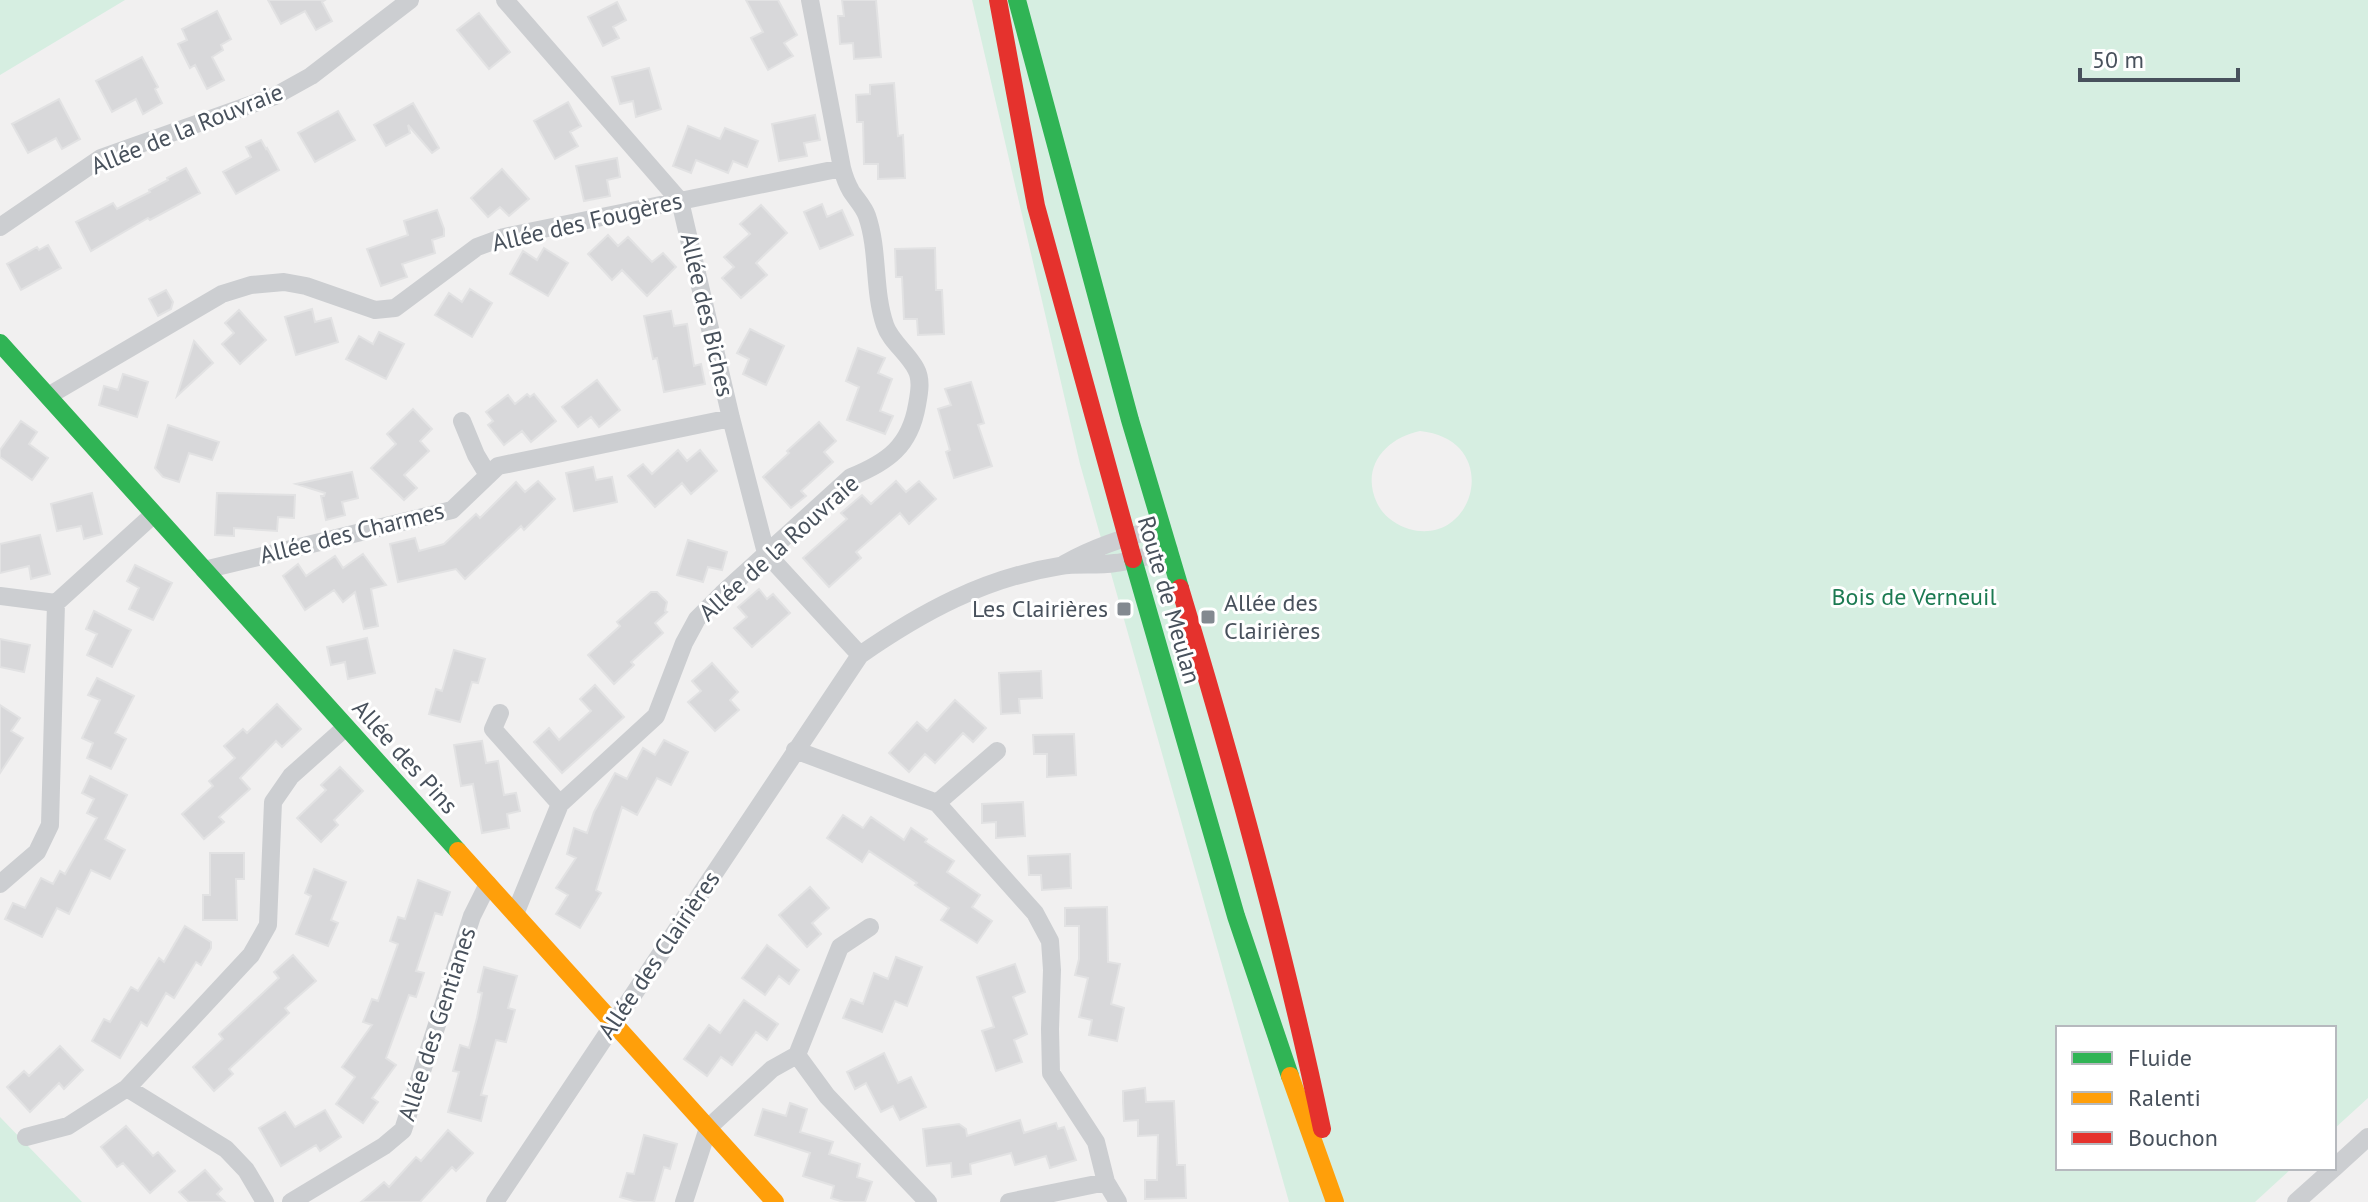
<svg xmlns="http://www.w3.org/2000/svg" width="2368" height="1202" font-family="'PT Sans',sans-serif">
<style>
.green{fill:#d6eee1;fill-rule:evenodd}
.building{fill:#d8d8da;stroke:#e2e2e3;stroke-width:2}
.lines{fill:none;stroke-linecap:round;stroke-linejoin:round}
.street{stroke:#ccced1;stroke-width:18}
.fast{stroke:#30b455;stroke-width:18}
.slow{stroke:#ff9f0a;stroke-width:18}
.jam{stroke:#e5322d;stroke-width:18}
.poi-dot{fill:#838990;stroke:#fff;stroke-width:3}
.labels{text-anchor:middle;stroke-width:6;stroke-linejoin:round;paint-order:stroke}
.street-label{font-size:24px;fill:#48515c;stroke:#fff}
.park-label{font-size:24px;fill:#1c7a52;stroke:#fff}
.poi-label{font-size:24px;fill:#48515c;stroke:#fff;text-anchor:start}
</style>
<rect width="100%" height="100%" fill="#f1f0f0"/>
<path class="green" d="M0,0H125L0,75Z
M972,0H2368V1098L2334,1129V1028H2058V1168H2292L2255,1202H1289L1080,464ZM1420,431C1504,440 1475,548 1409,529C1396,525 1383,516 1377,503C1360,467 1386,438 1420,431Z
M0,1117L82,1202H0Z"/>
<path class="building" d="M268,0H325L322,2L332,21L316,30L305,11L281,24Z
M746,0H778L797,35L784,43L793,56L768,70L751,38L763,32Z
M842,0H876L881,57L854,59L853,43L840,44L838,16H844Z
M617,2L626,20L613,27L619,38L603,46L588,17Z
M217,11L231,39L221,45L223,50L212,57L224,80L207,89L195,65L190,68L178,44L187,40L182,29Z
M479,13L510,52L489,69L457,30Z
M142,57L158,87L155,89L162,103L143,114L136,99L112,112L96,81Z
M649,68L661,109L636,117L633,101L620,104L612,77Z
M894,83L898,136L903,135L905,178L878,179V164H864L863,122H857L856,95L870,94V85Z
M59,99L80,139L62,149L56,138L28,153L12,124Z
M568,102L581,126L570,132L578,146L555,159L534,121Z
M413,103L439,148L432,153L408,125L410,133L386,146L374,125Z
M338,111L355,140L315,162L298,133Z
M815,115L820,140L804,143L807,156L779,161L772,124Z
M688,126L720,139L725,128L758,141L747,167L733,161L728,173L696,160L691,173L673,166Z
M261,140L266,149L267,148L279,170L236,194L223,172L251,157L246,147Z
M617,158L620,177L607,180L610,196L584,201L576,166Z
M186,168L200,193L150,220L148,218L91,251L76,222L113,203L117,209L134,200L150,192L149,190L168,180L167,178Z
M502,169L529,199L509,216L500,207L488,217L471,198Z
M822,204L827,217L842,210L853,235L820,249L804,212Z
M761,205L787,233L756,263L767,275L741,298L722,278L734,267L724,257L750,234L740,224Z
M437,210L444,229V236L432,240L435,253L402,264L407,277L381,286L367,249L408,235L404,221Z
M608,235L618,246L628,237L652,262L663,253L676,267L647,296L622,270L612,280L588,254Z
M48,245L61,268L21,290L7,264L37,247L39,250Z
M544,248L568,263L548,296L510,274L523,251L537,260Z
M935,248L936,290H942L944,334L918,335L917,319H904L902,277H896L895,249Z
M470,289L492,303L472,337L435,315L449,293L462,302Z
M166,290L173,302L171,309L158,316L149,299Z
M312,309L315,322L331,318L338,342L296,355L285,317Z
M239,310L266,340L240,364L222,344L234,333L225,323Z
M671,311L674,326L687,324L694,366L701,364L705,384L664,392L657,358L653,359L644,316Z
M750,329L784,346L766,385L743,374L749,359L737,353Z
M379,332L404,344L386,379L346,359L359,336L373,344Z
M194,341L213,363L177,396Z
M858,348L885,358L878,373L892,379L880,411L893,416L885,434L847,420L859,387L846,381Z
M123,374L148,382L137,417L99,405L104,386L118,390Z
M597,380L620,410L599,427L591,417L578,427L562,407Z
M971,382L984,423L978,425L992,466L954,478L946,452L950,450L938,409L951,405L945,389Z
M527,394L530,397L534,394L556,421L531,442L522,431L504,445L488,425L493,421L486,412L508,395L515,404Z
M413,409L432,429L420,441L429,451L404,475L417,488L404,500L371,468L396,444L387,434Z
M21,421L37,432L29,444L48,458L32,480L0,457V450Z
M819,422L836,441L824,452L833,462L801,491L806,496L791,508L763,477L789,453L787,451Z
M168,425L219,442L212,460L189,453L179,482L163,477L155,468Z
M678,450L687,461L700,450L717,471L691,494L682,483L655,507L628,476L643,464L652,474Z
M593,467L596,480L612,477L617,502L574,511L566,473Z
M352,472L358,498L342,502L345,515L326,520L321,496H324L325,493L296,484Z
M538,481L555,499L524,530L521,526L465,579L456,569L398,582L390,544L415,538L419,551L444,544L476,514L480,518L516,482L525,492Z
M896,481L906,492L919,481L936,499L909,524L900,513L856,552L861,558L829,587L803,558L847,519L841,513L862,495L871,504Z
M92,493L102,534L84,539L81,526L57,531L51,504Z
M217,493L295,495L294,518L278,517L277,531L234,528V536L215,535Z
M40,535L50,574L31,579L29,566L0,573V544Z
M688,540L727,552L722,570L708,567L703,582L677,575Z
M363,554L386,585L371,589L378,626L364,629L355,592L343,602L334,590L305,610L283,576L298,564L306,576L335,556L343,568Z
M135,565L172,583L153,620L129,609L139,588L127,581Z
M759,589L767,599L773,594L790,613L752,647L734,628L747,617L738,607Z
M651,592H657L667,602L665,611L667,612L655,623L663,633L631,662L634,665L614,684L588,655L620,626L617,622Z
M94,611L131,630L112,667L87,655L97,634L86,629Z
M367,638L375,673L348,679L345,662L331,665L327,647Z
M0,639L30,645L24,672L0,667Z
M454,650L485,659L478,683L472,682L460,722L429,714L436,689L442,691Z
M712,663L738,692L730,700L739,710L715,731L688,702L701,691L692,681Z
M1041,671L1042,698L1019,699L1020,713L1001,714L999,673Z
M97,678L134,696L115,733L126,739L111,769L87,758L93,743L82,738L100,700L88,695Z
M595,685L624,717L562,773L534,742L549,728L559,740L591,711L580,699Z
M955,700L986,728L973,742L963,733L935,763L925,754L909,772L889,753L917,722L927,731Z
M277,704L301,729L282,747L276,741L240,778L250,789L219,817L224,822L204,839L182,814L213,786L209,781L235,758L224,746L243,729L247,733Z
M0,705L20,718L11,731L23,738L0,773Z
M1074,734L1076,775L1047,777V754H1034L1033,735Z
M664,740L688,752L671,785L657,778L637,815L622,807L596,890L601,893L580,928L556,914L568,895L556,888L576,858L567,854L574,828L587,833L594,812L615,773L627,779L643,748L655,755Z
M482,741L486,763L498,761L504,795L516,793L520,811L507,814L509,828L482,833L473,784L461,786L454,745Z
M340,767L363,791L334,820L338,825L321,842L297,818L326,790L321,785Z
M90,776L127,795L105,839L125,850L110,879L91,870L69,914L57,908L42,937L5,919L13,903L25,908L41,878L53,884L60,871L65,874L97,818L87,813L94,799L82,793Z
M1023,802L1025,836L996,838V822L982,823V804Z
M843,815L863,828L871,817L904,840L911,828L927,839L925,842L954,861L947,872L980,895L972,907L992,921L977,943L941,920L949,908L915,885L917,883L869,851L862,862L827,838Z
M210,853H244V879H236L237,920H203V895H210Z
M1070,854L1071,888L1042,890L1041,875H1029L1028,856Z
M314,869L346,882L331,920L338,923L328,946L296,934L311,896L305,893Z
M418,880L450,892L442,915L435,913L416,971L424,973L416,997L409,995L386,1058L396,1065L372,1098L378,1102L363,1123L336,1104L355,1077L342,1067L372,1025L363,1022L372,999L378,1001L398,944L390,941L398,917L405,919Z
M810,887L829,908L812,923L821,934L807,947L779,915Z
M1107,907L1108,962L1120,964L1111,1004L1124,1008L1117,1041L1089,1035L1092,1020L1079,1017L1088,978L1075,975L1079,959V926H1065V908Z
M185,926L211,942V948L201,965L196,962L174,998L166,993L147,1026L141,1022L120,1058L92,1041L104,1019L110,1022L131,987L138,991L159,958L164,962Z
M767,945L799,970L789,984L779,976L765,995L742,978Z
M293,955L316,981L285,1008L289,1013L229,1069L233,1074L214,1091L193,1067L223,1039L219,1034L279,978L274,972Z
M896,957L922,967L907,1006L895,1001L882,1032L843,1018L851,999L863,1004L874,973L888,979Z
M1015,964L1025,992L1013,997L1027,1034L1014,1040L1022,1062L996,1071L982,1031L994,1027L977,977Z
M484,967L517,976L508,1008L515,1010L506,1042L496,1040L481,1095L487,1096L481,1121L448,1112L459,1072L453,1071L460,1045L469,1048L477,1018L482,993L478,992Z
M744,1000L778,1024L767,1040L756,1032L732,1065L721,1057L707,1076L684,1059L709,1025L720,1033Z
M60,1046L83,1070L64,1089L59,1083L30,1112L7,1087L24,1071L29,1076Z
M884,1053L898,1083L911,1077L926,1107L900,1120L893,1106L881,1112L866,1083L855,1089L847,1072Z
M1145,1088L1146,1102L1174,1101L1177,1165H1185L1186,1198L1145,1199V1180H1157L1158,1135L1138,1136V1120L1124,1121L1123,1102V1091Z
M790,1103L807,1109L800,1132L833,1142L829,1154L860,1164L857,1177L872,1182L865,1202H844L831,1198L834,1186L803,1176L810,1153L755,1135L763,1109L786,1116Z
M325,1110L341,1137L320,1151L316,1145L281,1166L259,1128L285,1112L295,1127Z
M1020,1120L1024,1133L1056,1123L1058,1129L1064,1127L1076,1160L1050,1168L1046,1156L1015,1165L1011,1153L970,1164L971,1174L952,1177L951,1163L927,1166L923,1129L959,1124L966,1129L967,1136Z
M126,1126L153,1156L158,1152L175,1171L150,1193L123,1163L117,1167L101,1147Z
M448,1130L473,1153L456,1171L452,1167L420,1202H361L384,1182L389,1187L416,1157L421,1161Z
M644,1135L677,1144L670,1169L664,1167L654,1202H637L620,1197L627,1173L634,1174Z
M205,1170L222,1189L217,1194L225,1202H189L179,1192Z"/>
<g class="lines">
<path class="street" d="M505,0L680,201L731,418L766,553L860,655
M0,227L101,158L275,96L311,76L410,0
M48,396L222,294L251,285L284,282L306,286L375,310L395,308L477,247L504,237L842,168
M462,421L476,455L488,475
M1064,564C1096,546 1127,536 1162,528
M204,570L452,510L498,466L731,418
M0,596L56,603L154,514
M500,713L493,729L560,804
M795,750L937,803L1035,913L1050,941L1052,970L1050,1029L1051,1073L1096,1142L1106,1182L1118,1202
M937,803L997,751
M0,884L37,852L50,825L56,603
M515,914L560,804L656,716L684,643L697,619L722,594L851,477C888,462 910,446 917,405C919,394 922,380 916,369C908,353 890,341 885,325C873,290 879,251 867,216C864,207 856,199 851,191C847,184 844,176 842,168L810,0
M797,1055L840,947L870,927
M127,1088L226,1149L246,1170L265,1202
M26,1137L68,1126L127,1088L251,955L268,925L273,802L291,776L346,727
M2334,1168L2368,1137
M291,1202L384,1146L403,1130L472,916L488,884
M495,1202L860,655C922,612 984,578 1060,566C1078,563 1097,566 1115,563C1133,561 1151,555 1169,550
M684,1202L708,1128L772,1069L797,1055L827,1096L928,1202
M1009,1202L1106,1182
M2296,1202L2334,1168"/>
<path class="fast" d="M1017,0L1130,420L1180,588
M0,343L458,851
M1133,559L1236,916L1290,1076"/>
<path class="slow" d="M458,851L775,1202
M1290,1076L1335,1202"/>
<path class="jam" d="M998,0L1036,206L1133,559
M1180,588C1234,767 1284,947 1322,1129"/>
</g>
<g class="poi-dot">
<rect x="1116" y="601" width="16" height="16" rx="4"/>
<rect x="1200" y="609" width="16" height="16" rx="4"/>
</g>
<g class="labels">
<g class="street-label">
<text transform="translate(187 129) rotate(-22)" y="8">Allée de la Rouvraie</text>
<text transform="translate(587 222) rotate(-13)" y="8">Allée des Fougères</text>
<text transform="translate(707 315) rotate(77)" y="8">Allée des Biches</text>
<text transform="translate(352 533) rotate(-14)" y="8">Allée des Charmes</text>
<text transform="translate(779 548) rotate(-42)" y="8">Allée de la Rouvraie</text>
<text transform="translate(1169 600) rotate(74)" y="8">Route de Meulan</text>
<text transform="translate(405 757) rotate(48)" y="8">Allée des Pins</text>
<text transform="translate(659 955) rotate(-56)" y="8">Allée des Clairières</text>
<text transform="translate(437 1024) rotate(-72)" y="8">Allée des Gentianes</text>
</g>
<g class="park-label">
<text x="1914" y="605">Bois de Verneuil</text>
</g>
<g class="poi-label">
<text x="1224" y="611">Allée des<tspan x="1224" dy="28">Clairières</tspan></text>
<text x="1108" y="617" text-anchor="end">Les Clairières</text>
</g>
</g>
<rect x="2056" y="1026" width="280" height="144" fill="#ffffff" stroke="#b6b9be" stroke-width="2"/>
<rect x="2072" y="1052" width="40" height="12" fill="#30b455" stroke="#b6b9be" stroke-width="2"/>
<text x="2128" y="1066" font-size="24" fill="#48515c">Fluide</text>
<rect x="2072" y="1092" width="40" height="12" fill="#ff9f0a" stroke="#b6b9be" stroke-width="2"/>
<text x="2128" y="1106" font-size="24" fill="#48515c">Ralenti</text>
<rect x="2072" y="1132" width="40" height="12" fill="#e5322d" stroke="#b6b9be" stroke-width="2"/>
<text x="2128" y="1146" font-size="24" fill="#48515c">Bouchon</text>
<path d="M2080 68v12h158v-12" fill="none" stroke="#48515c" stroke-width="4"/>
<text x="2092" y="68" font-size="24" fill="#48515c" stroke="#ffffff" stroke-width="6" paint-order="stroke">50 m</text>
</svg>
